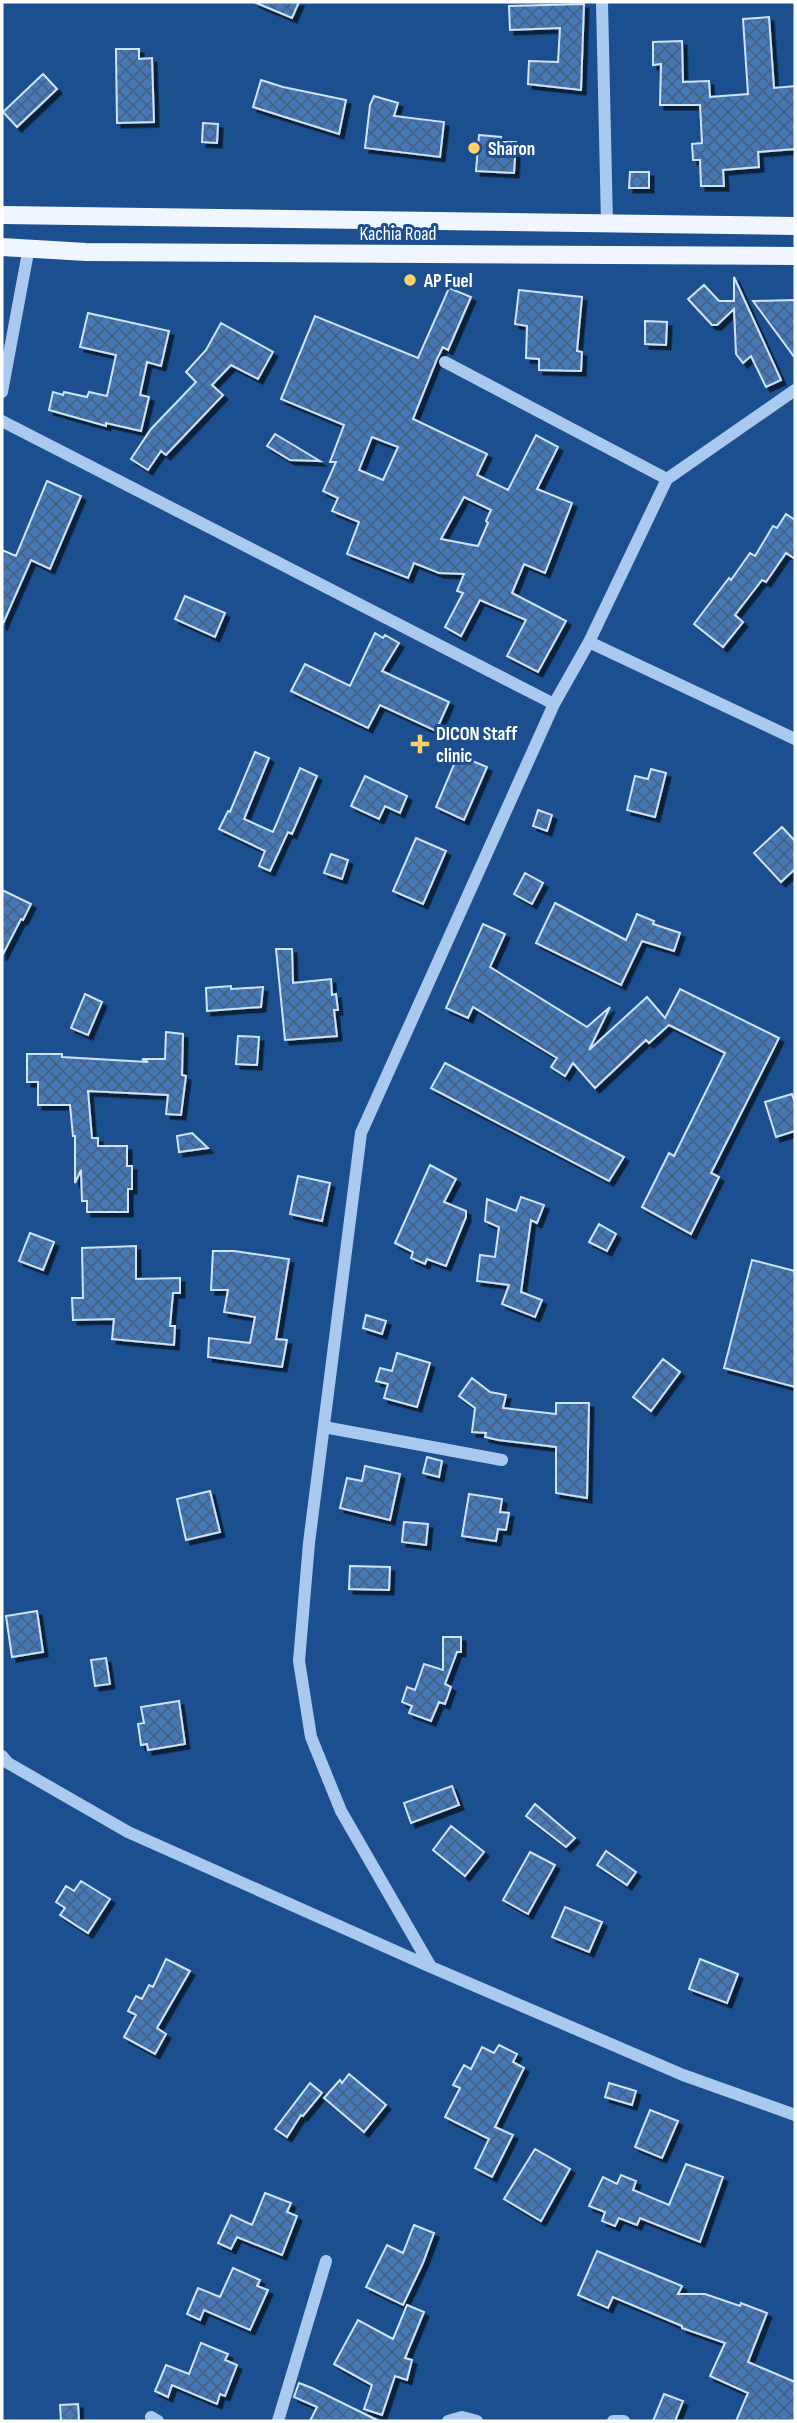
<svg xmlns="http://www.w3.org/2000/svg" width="797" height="2423" font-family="'Sofia Sans Condensed',sans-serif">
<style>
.building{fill:url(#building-cross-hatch);stroke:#cfe3fa;stroke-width:2;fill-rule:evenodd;filter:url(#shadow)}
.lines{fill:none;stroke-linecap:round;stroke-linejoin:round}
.minor{stroke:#a9c9ee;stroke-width:12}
.major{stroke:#f0f6ff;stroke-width:18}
.poi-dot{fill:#ffd166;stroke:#1b4f8f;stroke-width:2.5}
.labels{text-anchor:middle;stroke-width:6;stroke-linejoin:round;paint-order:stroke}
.poi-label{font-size:19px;font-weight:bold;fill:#fff;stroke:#1b4f8f;text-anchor:start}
.street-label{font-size:19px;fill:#fff;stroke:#1b4f8f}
</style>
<defs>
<pattern id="building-cross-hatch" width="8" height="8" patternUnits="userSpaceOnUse" patternTransform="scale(1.75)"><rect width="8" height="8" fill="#4478b7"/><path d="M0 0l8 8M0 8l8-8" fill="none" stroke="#486282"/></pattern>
<filter id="shadow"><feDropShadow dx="4.5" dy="4.5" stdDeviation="0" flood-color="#0009"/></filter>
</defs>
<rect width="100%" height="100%" fill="#1b4f8f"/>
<path class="building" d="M254,2H299L292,18Z
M584,4L581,90L528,84L529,61L558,62L560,28L510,30L509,6Z
M769,17L774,88L795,86V149L758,152L759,167L723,170L724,186H701L700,160H693L692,144L702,143L700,105H660L661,64L653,65V42L682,41L683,82L709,81L710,97L748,94L743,19Z
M116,49H139V59L152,58L154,122L117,123Z
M43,74L57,89L17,127L3,112Z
M261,80L283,87L346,100L339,134L253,107Z
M374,96L398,103L394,116L444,122L440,157L365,148L370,105Z
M203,123L218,124L217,143L202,142Z
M479,135L501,137L500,142H516L514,173L476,171Z
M630,172H649V188H629Z
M734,277L781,380L766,387L751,356L743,363L736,354L734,309L717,325H712L688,299L704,285L719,301H734Z
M449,288L471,297L448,350L443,347L437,359L413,419L487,454L477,475L508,490L536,435L558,447L537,489L572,503L545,573L524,564L512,593L566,621L538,672L507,656L526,620L480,600L461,636L445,627L463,593L457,591L464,574L439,573L414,563L408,578L347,554L359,522L332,511L338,498L323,491L336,462H330L344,425L281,399L315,316L418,358ZM372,437L398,447L383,480L359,470ZM464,497L491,510L486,521L488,523L478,546L441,539Z
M519,290L582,297L577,351L582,352L581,371L539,370V359L526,358L527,326L515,324Z
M795,300V358L753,301Z
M88,313L169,331L161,366L147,362L140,395L149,397L141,431L106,423V426L49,410L53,392L63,395L64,392L87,397L89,392L107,396L116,355L80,347Z
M645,321L667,322L666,345L645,344Z
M221,323L273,352L258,379L231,365L212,385L223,395L166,455L161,451L148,470L131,459L151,429L196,382L186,372L206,350Z
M275,434L320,461L290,460L267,446Z
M47,481L81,496L50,569L31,560L2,626V550L16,556Z
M786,514L795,520V559L786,553L766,582L762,580L735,615L743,622L723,647L694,624L729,578L731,580L750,553L755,556L773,526L777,528Z
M185,596L225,613L215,637L175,619Z
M375,633L383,638L385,635L399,643L382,671L449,702L436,731L380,705L368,728L291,691L305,664L350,686Z
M255,752L269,758L244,819L273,832L300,768L317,776L292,834L288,832L270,871L259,866L265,851L219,829L228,811L230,812Z
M458,755L487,767L464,820L436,807Z
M651,769L666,773L655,817L627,810L635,776L648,779Z
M365,776L407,796L400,813L385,806L379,819L351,806Z
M538,810L552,815L547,831L533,826Z
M782,827L795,841V869L781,882L754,853Z
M416,838L446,851L423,904L393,891Z
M331,854L348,860L342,879L324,873Z
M525,873L543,883L532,904L514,894Z
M2,890L31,904L23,920L21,919L2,956Z
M555,903L626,940L637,914L654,921L653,924L680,933L674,951L642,941L621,985L536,943Z
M483,924L505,934L490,967L587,1027L610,1007L589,1050L647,997L665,1018L680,989L779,1038L711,1173L719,1177L691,1234L642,1207L669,1153L674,1156L725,1053L669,1025L649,1043L646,1040L595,1088L573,1063L565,1076L551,1067L557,1058L473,1007L468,1018L446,1008Z
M276,949H292L293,983L331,979L332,995L336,994L338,1010H334L337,1036L285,1040Z
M231,986V989L263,987L261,1007L207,1011L206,988Z
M85,994L102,1002L88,1035L71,1028Z
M166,1032L183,1034L182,1075L186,1076L181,1115L166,1114L168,1095L88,1091L92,1138H98V1146H127V1166H132V1189H128V1212H87V1201H82L81,1170L75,1183V1136H73L70,1105H38V1082H27V1054H62V1057L148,1062L142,1059H165Z
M238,1036L259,1037L257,1065L236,1064Z
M445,1063L624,1157L609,1181L431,1088Z
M792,1094L795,1103V1131L776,1137L765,1102Z
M192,1133L208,1148L179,1152L177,1136Z
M430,1165L456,1179L444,1202L466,1211V1217L446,1266L427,1259L425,1264L411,1258L413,1252L395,1243Z
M298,1176L330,1183L322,1221L290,1214Z
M521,1197L544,1205L537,1223L531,1220L521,1292L542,1300L535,1317L502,1304L509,1285L477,1281L480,1255L495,1257L499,1227L485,1221L487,1199L516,1211Z
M599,1224L616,1234L607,1251L589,1242Z
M30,1233L54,1242L43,1270L19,1261Z
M136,1246V1279L180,1278V1293H173L170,1326H175L174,1345L112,1339L114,1319L73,1320L72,1298H83L82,1248Z
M213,1251H234L289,1259L276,1339L287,1340L282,1367L208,1357L209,1338L250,1343L255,1317L224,1312L228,1290H211Z
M752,1260L795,1271V1387L724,1368Z
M366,1315L386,1321L382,1334L363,1328Z
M397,1353L430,1363L417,1407L384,1398L388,1384L376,1381L380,1368L392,1371Z
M663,1359L680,1372L651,1411L633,1397Z
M472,1378L490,1392L506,1395L503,1408L556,1414V1403H589L587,1498L556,1493V1447L498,1440L485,1437L486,1433L472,1432L475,1408L459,1396Z
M427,1457L442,1461L439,1477L423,1473Z
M365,1466L400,1474L390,1520L340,1508L347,1478L362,1481Z
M210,1491L220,1532L186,1540L177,1499Z
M469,1494L502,1499L500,1512L509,1513L506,1530L498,1529L496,1541L462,1536Z
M404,1522L428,1524L426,1545L402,1542Z
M350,1566L390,1567L389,1590L349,1589Z
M37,1611L43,1652L12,1657L6,1616Z
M443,1637H461V1652H457L445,1684L451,1687L445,1704L439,1702L431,1721L409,1713L412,1706L402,1702L407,1687L415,1690L424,1664L443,1670Z
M106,1658L110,1684L95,1686L91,1660Z
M179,1701L185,1744L148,1750L147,1744L141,1745L138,1724L144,1723L141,1707Z
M452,1786L459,1805L411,1823L404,1803Z
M535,1804L575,1838L566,1847L526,1816Z
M451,1826L484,1852L465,1876L433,1850Z
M606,1851L636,1872L627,1885L597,1865Z
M530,1852L555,1865L528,1914L503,1900Z
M81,1881L110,1899L88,1933L60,1915L65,1908L56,1902L66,1886L74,1891Z
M565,1907L602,1922L589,1952L552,1937Z
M166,1959L190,1971L157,2028L166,2034L155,2054L124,2037L136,2015L128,2011L136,1996L142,1999L149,1985L153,1987Z
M700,1959L738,1974L727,2003L689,1989Z
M499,2045L517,2054L513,2062L524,2068L495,2127L513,2135L492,2177L475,2168L489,2139L445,2117L460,2088L453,2085L464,2065L471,2069L482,2047L494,2053Z
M349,2074L386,2105L364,2132L324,2098L340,2080L342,2083Z
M310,2083L322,2093L303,2116L301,2115L287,2137L275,2129Z
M609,2083L636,2091L632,2105L605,2097Z
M650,2110L678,2121L662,2158L635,2147Z
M535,2149L570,2169L541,2221L504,2199Z
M686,2164L723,2177L700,2242L640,2218L637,2225L619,2218L615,2226L602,2221L605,2212L589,2206L603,2177L617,2184L621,2175L636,2181L633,2190L669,2205Z
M265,2193L291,2203L287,2212L297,2216L282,2255L237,2237L231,2249L218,2243L231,2215L252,2225Z
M414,2225L434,2233L423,2263L403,2305L366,2287L387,2245L403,2253Z
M597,2251L682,2286L678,2294H705L740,2306L741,2303L767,2313L748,2362L795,2382V2421H736L748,2393L710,2376L725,2343L682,2328V2326L613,2297L608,2308L578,2295Z
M233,2268L260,2280L257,2286L268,2290L250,2330L204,2310L200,2320L187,2314L198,2288L220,2297Z
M407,2305L424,2312L405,2358L412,2360L407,2380L395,2376L382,2415L364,2409L372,2385L334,2364L358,2320L393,2339Z
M201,2343L228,2354L225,2360L237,2365L225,2396L220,2394L217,2404L172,2385L168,2397L155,2391L166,2365L189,2374Z
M299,2383L312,2388L379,2421H310L317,2407L294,2397Z
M664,2394L683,2401L675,2421H653Z
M78,2404L79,2421H61L60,2405Z"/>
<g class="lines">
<path class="minor" d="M602,2L607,224
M445,362L667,479
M2,392L29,247
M2,421L554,704
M589,642L795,739
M324,1427L502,1460
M2,1756L8,1763L128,1832L431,1967L683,2075L795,2115
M431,1967L341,1811L311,1737L299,1661L309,1543L361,1133L554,704L589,642L667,479L795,390
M151,2417L158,2421
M278,2421L326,2261
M448,2421L462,2417L477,2421
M613,2421H624"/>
<path class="major" d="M2,215L795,226
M2,247L86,252L795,256"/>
</g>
<g class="poi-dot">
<circle cx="474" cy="148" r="7"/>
<circle cx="410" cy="280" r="7"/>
<path d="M416.5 733.5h7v7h7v7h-7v7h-7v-7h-7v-7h7z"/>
</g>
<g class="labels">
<g class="poi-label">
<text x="488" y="155">Sharon</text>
<text x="424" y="287">AP Fuel</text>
<text x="436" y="740">DICON Staff<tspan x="436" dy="22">clinic</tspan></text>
</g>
<g class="street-label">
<text x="398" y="240">Kachia Road</text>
</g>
</g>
<rect width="797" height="2423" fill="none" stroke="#ffffff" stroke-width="7"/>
</svg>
